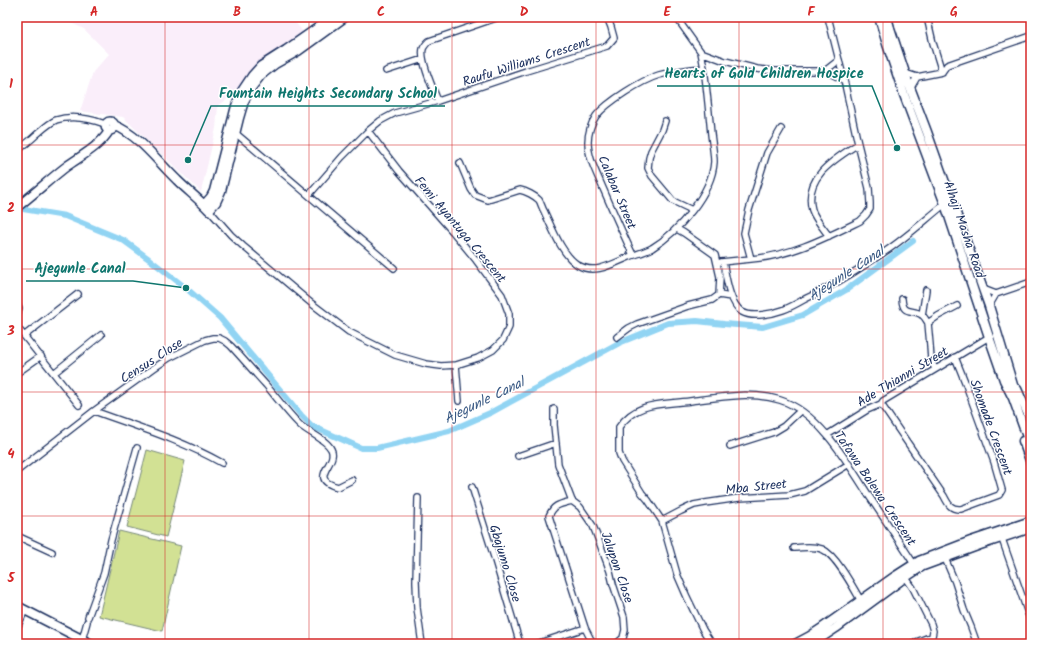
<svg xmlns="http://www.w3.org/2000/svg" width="1048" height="661" font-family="Kalam,sans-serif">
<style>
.built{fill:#faeefa}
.green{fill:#d2e194;stroke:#768879}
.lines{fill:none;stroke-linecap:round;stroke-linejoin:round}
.canal{stroke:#91d4f3;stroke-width:6}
.street-casing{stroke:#1b2f5e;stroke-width:8}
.secondary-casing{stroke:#1b2f5e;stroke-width:11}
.street{stroke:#fff;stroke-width:5.5}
.secondary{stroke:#fff;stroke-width:8}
.grid{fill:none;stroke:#d62828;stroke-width:1;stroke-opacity:0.55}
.labels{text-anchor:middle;stroke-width:3;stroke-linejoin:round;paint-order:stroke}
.street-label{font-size:13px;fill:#1b2f5e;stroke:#fff}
.water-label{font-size:14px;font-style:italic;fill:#385883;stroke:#fff}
.leader{fill:none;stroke:#0f766e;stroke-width:1.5}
.callout-dot{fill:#0f766e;stroke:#fff;stroke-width:1.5}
.callout-label{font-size:14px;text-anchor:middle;font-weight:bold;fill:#0f766e;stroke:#fff;stroke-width:3;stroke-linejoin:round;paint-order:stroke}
.neatline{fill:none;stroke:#d62828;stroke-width:1.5}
.grid-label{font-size:13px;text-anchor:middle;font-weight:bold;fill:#d62828}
</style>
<rect width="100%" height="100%" fill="#fff"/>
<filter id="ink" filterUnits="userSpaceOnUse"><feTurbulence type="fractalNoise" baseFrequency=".025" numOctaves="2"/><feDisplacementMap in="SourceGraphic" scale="8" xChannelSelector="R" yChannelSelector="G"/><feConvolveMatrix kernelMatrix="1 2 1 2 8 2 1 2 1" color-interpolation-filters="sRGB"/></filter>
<g filter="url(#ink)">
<path class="built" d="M58,17H298L294,21L304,33L260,62L247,74L236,93L218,106L216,128L201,192L123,117L80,111L93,72L109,54L84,29Z"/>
<path class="green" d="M147,450L185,461L166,537L127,527Z
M119,531L181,546L162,631L99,616Z"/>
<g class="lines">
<path class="canal" d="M17,208L65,216L123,240L149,259L186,288L220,318L301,415L312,426L361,448H377L449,431L490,413L619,343L668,323L697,321L724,324L763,327L803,315L846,290L913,241"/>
<defs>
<path id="street" d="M499,17L429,41C427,43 424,46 423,49C420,60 433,89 438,101L526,71L607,46L614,38L611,27L607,17
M927,17L933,43L942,72
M701,52L725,61L757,69L774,71H825L844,80
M386,71L423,59
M825,71L839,60
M905,73L917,77L942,72L947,65L1031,36
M910,89L917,77
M665,121L662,130L651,151L649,158L648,168L652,176L673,201L692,210
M781,129L767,153L749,210L744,233L751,259C790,256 825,238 860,221L866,215L870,209V203L869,188L858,144L844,80L828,17
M233,131L394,268
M17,151C23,146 30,141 36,135C42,130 49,123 56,120C72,115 91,119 105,124
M460,163L471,189L475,195L488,200L520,190C526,191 535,196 539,200C541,203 542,208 544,211C552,228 562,255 578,265C595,275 612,264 629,257C636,254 645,252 652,248C678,232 712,193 714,162C714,153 712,143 711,134C709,112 707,90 704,68L701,52L676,17
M309,195L342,157L368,131L380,121L395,113L438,101
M209,210L231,235L243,246L311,303L349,332L395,355L426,364L441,366L456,365L478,358L493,350L503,340L509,327V314L502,295L476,260L453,232L399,171L368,131
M829,236C823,228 815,219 812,210C803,177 835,159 858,144
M633,255C622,232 612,209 602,186C596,172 588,157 588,142C588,134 591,123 596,116C607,102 642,80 659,75C674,71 689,69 704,68
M721,262L751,259
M723,262C726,276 729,303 742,312C752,318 772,314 783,310C791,307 798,303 805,299C833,286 860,269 886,251C907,237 925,220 945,204
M983,289L996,294
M719,295L731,297
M902,299C903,316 912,308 922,315C925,317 926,320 928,323
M17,304L19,309L17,314
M989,306L996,294L1031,282
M922,315L926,290
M17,327L79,405
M24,336L78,294
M617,337L629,328L637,324L688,306L712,300L719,295L720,277L715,255L684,233L677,229
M456,365L459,401
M935,369L931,360L930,345L928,323L938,316L957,306
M17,373L41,356
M54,373L101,335
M881,404L944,496C948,504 951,510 961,509L999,495L1002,490L994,462L965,382L955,357
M554,409V425L558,464L572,501
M94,411C138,427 181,440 222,463
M827,435L867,410L881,404L883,401L989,337
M730,446L774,432L784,426L800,411
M518,456L556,443
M17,471L94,411L154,368L169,358L205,340L213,338H219L225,341L231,346C243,359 254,372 266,385C277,398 287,412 299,424C307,432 326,439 331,449C339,463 306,479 338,487L352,480
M472,487L494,557L520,644
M418,498L416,581L417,608L422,644
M662,521L681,511L694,505L705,503L739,498L789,495L805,491L849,464
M17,536L52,552
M1001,536L1031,622
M794,548C804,547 813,546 822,549C836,555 853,587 861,601
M944,556L955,582L964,610L971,627L977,644
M904,575L913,588L931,624L933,631L932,636L911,644
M88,617L104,573L111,540L137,448
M17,628L25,610
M82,640L87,622
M536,644L585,628
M595,644L591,640L585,628L549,516C554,504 561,504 572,501L580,507L593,526L597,536L610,571L613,584L624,617L625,630L623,638L616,644
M712,644L703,630L687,597L677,574L662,521L648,500L642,493L622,461L619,453V427C637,401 662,405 690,401C720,397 750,391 780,400C819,412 848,463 869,496C884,518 899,541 914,564"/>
<path id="secondary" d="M879,17L887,44L903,92L945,204L989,337L1004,380L1013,398L1031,448
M887,17L890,28L908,82L927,132L989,306L1016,395
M105.5 126a4.5 4.5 0 1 1 9 0a4.5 4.5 0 1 1-9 0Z
M114,125C140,136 157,161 177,180C188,191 199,199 209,210L216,202L221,191L239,118L244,101L251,88L261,75L275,64L298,51L345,17
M204,205L211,197L214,191L236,106L242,91L252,76L261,66L272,59L286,50L333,17
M17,207C34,194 50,179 67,166C81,156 100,146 109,131
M1017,389L1031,421
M1023,441L1031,463
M17,606L91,644
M795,644L810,636L822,628L894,577L919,561L971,541L1031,521
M812,644L836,628L900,581L923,566L980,545L1031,528"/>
</defs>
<use href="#street" class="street-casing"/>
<use href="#secondary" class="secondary-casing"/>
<use href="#street" class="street"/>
<use href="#secondary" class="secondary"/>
</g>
</g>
<path class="grid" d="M165,17V644M309,17V644M452,17V644M596,17V644M739,17V644M883,17V644M17,145H1031M17,269H1031M17,392H1031M17,516H1031"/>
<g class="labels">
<g class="street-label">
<text transform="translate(526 61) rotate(-18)" y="5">Raufu Williams Crescent</text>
<text transform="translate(618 192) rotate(67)" y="5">Calabar Street</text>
<text transform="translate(461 229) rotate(50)" y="5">Femi Ayantuga Crescent</text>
<text transform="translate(965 229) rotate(71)" y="5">Alhaji Masha Road</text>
<text transform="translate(151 360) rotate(-33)" y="5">Census Close</text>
<text transform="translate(902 376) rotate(-31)" y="5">Ade Thianni Street</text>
<text transform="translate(992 427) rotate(70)" y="5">Shomade Crescent</text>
<text transform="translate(756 486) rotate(-6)" y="5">Mba Street</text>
<text transform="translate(876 488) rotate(56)" y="5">Tafawa Balewa Crescent</text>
<text transform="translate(506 563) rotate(73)" y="5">Gbajumo Close</text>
<text transform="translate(618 567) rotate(71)" y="5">Jalupon Close</text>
</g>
<g class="water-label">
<text transform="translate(846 273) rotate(-33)" y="5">Ajegunle Canal</text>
<text transform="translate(484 400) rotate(-26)" y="5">Ajegunle Canal</text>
</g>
</g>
<path class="leader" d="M897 148L872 86H657M188 160L211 106H445M186 288L133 281H26"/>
<g class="callout-dot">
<circle cx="897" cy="148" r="4"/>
<circle cx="188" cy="160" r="4"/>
<circle cx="186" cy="288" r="4"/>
</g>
<g class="callout-label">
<text x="764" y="78">Hearts of Gold Children Hospice</text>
<text x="328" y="98">Fountain Heights Secondary School</text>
<text x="80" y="273">Ajegunle Canal</text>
</g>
<rect width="1048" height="661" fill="none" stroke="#fff" stroke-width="44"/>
<rect x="22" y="22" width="1004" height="617" class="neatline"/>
<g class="grid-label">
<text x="94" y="16">A</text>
<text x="237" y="16">B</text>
<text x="381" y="16">C</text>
<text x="524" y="16">D</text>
<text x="667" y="16">E</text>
<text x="811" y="16">F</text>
<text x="954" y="16">G</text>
<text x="11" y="88">1</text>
<text x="11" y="212">2</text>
<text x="11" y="335">3</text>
<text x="11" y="458">4</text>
<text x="11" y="582">5</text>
</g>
</svg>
